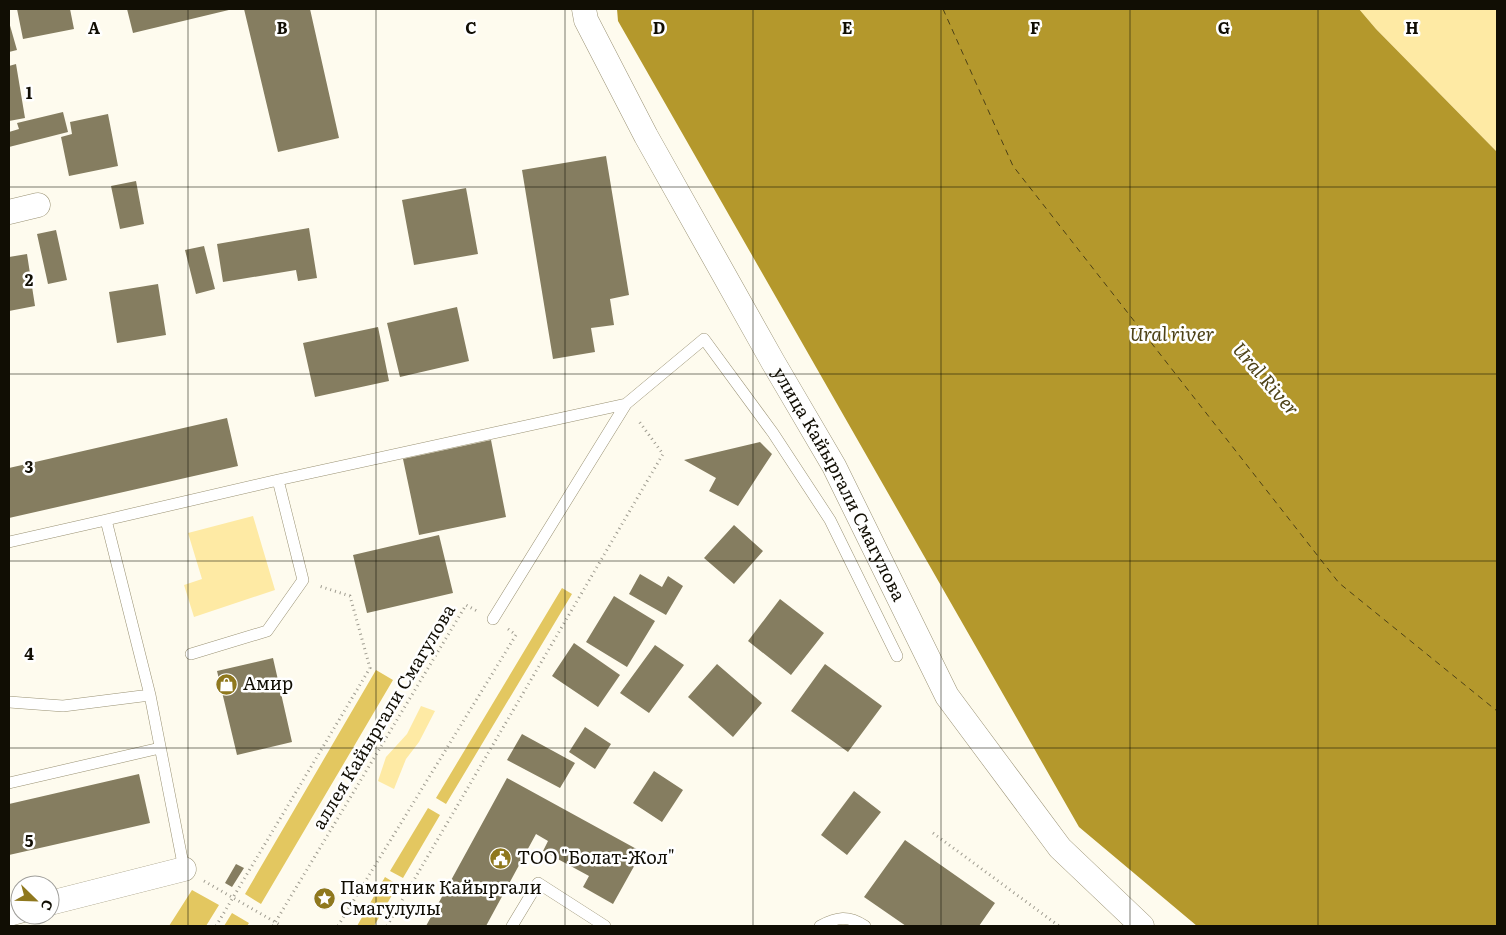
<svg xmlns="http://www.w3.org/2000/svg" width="1506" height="935" font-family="Literata,serif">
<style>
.green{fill:#feeaa4}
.forest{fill:#e3c760}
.water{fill:#b4982c}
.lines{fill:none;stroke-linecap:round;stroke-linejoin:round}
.ferry{stroke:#4d4116;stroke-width:1;stroke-dasharray:6 5;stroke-linecap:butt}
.building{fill:#857d60}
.lane-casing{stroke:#9a9274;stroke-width:12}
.street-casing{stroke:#9a9274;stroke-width:25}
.path{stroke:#9f9c90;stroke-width:3;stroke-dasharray:1 4;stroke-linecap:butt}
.lane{stroke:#fff;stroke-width:11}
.street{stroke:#fff;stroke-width:24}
.grid{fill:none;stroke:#110e04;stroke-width:1;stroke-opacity:0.55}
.labels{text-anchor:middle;stroke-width:5;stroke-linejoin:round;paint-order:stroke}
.street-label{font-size:18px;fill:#110e04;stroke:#fff}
.poi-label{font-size:18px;fill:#110e04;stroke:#fff;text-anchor:start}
.water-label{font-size:19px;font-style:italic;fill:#4d4116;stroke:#fff}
.grid-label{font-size:16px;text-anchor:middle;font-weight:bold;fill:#110e04;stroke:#fff;stroke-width:5;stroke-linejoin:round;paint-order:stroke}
</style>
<rect width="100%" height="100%" fill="#fefbee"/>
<path class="green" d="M1359,9H1497V152L1376,29Z
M253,516L275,590L194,617L184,585L202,579L188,533Z
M421,706L435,711L419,742L406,759L394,789L378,781L386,757L407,734Z"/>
<path class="forest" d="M562,588L572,594L446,804L436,798Z
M376,670L393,680L261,904L245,894Z
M428,808L440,815L403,878L390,871Z
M385,877L398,885L374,926H357Z
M192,890L219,905L206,926H169Z
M232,913L249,923L247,926H224Z"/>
<path class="water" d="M617,9H1359L1376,29L1497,152V926H1197L1079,827L618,21Z"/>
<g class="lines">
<path class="ferry" d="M943,9L1013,166L1339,583L1497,711"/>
</g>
<path class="building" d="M17,9H70L74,29L23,39Z
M127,9H233L133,33Z
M244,9H310L339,138L278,152Z
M9,22L17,50L9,52Z
M16,64L25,118L9,121V66Z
M63,112L68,132L9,147V132L19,129L17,123Z
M108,114L118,166L69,176L61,137L72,134L70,122Z
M606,156L629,295L610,299L614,325L591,328L595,352L553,359L522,170Z
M136,181L144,224L120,229L111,186Z
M466,188L478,254L414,265L402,200Z
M309,228L317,278L298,281L296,270L223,282L217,244Z
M56,230L67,280L48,284L37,234Z
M204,246L215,289L196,294L185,250Z
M27,254L35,306L9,311V257Z
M158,284L166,335L117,343L109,292Z
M457,307L469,361L400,377L387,323Z
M378,327L389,381L315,397L303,343Z
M227,418L238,466L9,518V468Z
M491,440L506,517L419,535L403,459Z
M760,442L772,454L738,506L709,491L716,478L684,460Z
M734,525L763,551L734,584L704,558Z
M439,535L453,593L367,613L353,555Z
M640,574L662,587L668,576L683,586L666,615L629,594Z
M614,596L655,621L627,667L586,642Z
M780,599L824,633L791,675L748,641Z
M574,643L620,675L598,707L552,676Z
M655,645L684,665L649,713L620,693Z
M273,658L292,742L237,755L217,671Z
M717,664L762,703L733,737L688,697Z
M825,664L882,706L848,752L791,711Z
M585,727L611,744L595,769L569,752Z
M522,734L575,763L560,788L507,760Z
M654,771L683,790L662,822L633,803Z
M139,774L150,823L9,855V804Z
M507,778L642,852L613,904L583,887L589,876L543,851L548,841L536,834L486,926H426Z
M854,791L881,812L847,855L821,835Z
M905,840L995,903L979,926H906L864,897Z
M236,864L244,868L232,887L225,883Z"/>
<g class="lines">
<defs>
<path id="lane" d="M106,520L278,480
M9,542L106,520L150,695
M493,619L626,404
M191,654L267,631L303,580L278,480L626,404L704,339L773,433L830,520L897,656
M9,702L63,706L150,695L184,869
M9,783L160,748
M512,926L538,883L605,926
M820,926C837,917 848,915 865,926"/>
<g id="street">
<path id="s1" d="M584,9L586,20L646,136L773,362L834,466L947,696L1060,848L1142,926"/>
<path d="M9,212L38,205"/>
<path d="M50,903L184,869"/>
<path d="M9,914L20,911"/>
</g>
</defs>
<use href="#lane" class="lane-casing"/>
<use href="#street" class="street-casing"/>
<path class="path" d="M933,833L1059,926
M204,881L282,926
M216,926L370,668L350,596L319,586
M273,926L466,605L477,611
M338,926L516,635L508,629
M387,926L663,454L638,420"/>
<use href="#lane" class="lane"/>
<use href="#street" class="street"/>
</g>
<path class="grid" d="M188,9V926M376,9V926M565,9V926M753,9V926M941,9V926M1130,9V926M1318,9V926M9,187H1497M9,374H1497M9,561H1497M9,748H1497"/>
<defs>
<symbol id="shop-disc" viewBox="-11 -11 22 22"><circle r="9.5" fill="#8f781e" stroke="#fff"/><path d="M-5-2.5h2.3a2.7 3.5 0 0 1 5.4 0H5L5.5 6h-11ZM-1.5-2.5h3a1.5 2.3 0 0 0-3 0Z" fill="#fff"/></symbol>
<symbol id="civic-disc" viewBox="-11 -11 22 22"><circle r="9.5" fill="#8f781e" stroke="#fff"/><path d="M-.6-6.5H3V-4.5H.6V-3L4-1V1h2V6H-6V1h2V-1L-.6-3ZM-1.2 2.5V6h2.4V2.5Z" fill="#fff"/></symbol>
<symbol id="sight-disc" viewBox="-11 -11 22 22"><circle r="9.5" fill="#8f781e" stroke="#fff"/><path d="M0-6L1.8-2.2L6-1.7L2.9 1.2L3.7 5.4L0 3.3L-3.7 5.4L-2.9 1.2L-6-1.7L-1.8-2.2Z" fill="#fff"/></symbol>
</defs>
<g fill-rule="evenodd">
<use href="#shop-disc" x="214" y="672" width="25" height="25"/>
<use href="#civic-disc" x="488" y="846" width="25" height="25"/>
<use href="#sight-disc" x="312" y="886" width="25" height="25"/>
</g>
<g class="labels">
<g class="street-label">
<text dy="6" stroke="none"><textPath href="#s1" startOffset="540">улица Кайыргали Смагулова</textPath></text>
<text transform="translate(384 717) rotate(-59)" y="6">аллея Кайыргали Смагулова</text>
</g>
<g class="poi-label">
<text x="243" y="690">Амир</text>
<text x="517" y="864">ТОО "Болат-Жол"</text>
<text x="340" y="894">Памятник Кайыргали<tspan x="340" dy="21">Смагулулы</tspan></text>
</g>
<g class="water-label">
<text x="1172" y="341">Ural river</text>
<text transform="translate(1266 379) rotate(49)" y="7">Ural River</text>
</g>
</g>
<g class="grid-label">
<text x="94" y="34">A</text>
<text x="282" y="34">B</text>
<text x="471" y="34">C</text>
<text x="659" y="34">D</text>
<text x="847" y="34">E</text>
<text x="1035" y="34">F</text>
<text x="1224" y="34">G</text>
<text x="1412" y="34">H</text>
<text x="29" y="99">1</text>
<text x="29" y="286">2</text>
<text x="29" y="473">3</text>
<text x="29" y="660">4</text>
<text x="29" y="847">5</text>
</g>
<rect width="1506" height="935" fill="none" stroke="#110e04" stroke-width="20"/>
<g transform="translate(35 900) rotate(113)"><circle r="24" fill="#ffffff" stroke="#a09f9b"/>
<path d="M0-4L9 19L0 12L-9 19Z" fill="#8f781e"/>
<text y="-8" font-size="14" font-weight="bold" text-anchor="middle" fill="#110e04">С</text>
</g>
</svg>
